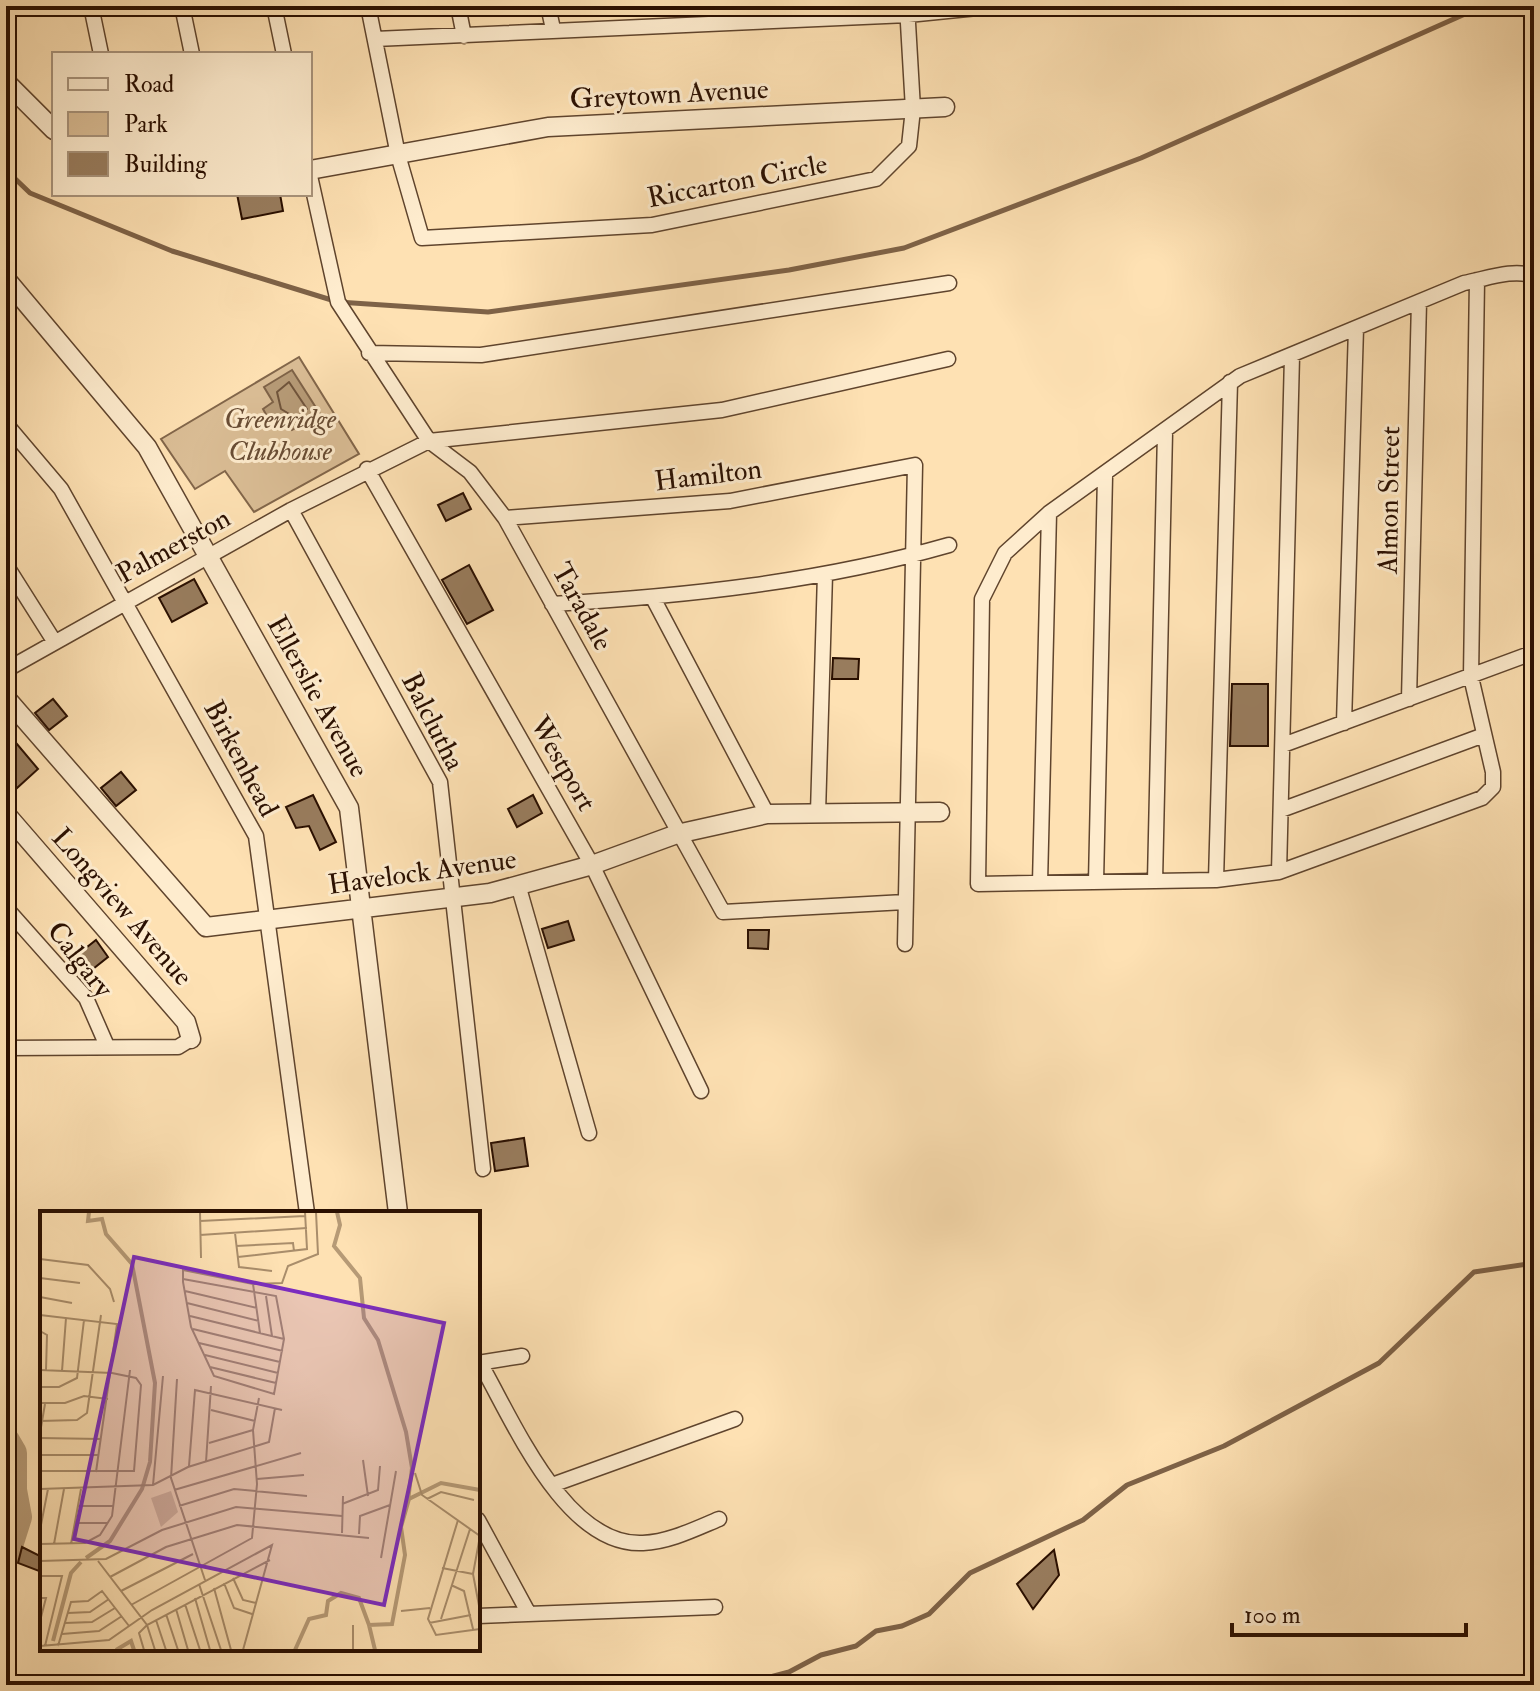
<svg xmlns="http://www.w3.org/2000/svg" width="1540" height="1691" font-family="'IM FELL Double Pica',serif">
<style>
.green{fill:#dabd95;stroke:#82664a;stroke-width:2}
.water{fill:#b69a76;stroke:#7e6247;stroke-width:2}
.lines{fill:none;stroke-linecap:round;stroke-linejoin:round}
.shore{stroke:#70543b;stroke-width:2}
.stream{stroke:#7e6247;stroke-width:5}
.river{stroke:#b69a76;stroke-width:28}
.building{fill:#987c5d;stroke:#2a0f00;stroke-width:2}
.minor-casing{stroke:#5f442d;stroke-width:17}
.tertiary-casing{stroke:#5f442d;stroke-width:21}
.minor{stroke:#feecce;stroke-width:14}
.tertiary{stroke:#feecce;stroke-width:18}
.labels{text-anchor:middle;stroke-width:6;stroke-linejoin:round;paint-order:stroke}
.street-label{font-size:28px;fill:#2a0f00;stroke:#feecce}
.park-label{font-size:28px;font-style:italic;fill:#684c34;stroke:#feecce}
.inset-river{fill:none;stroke:#b69a76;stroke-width:4}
.inset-road{fill:none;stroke:#a98d6b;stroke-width:2}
.view{fill:#7b2cbf;fill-opacity:0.15;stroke:#7b2cbf;stroke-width:4}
.inset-edge{fill:none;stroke:#2a0f00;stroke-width:4}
</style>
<rect width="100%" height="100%" fill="#fee1b3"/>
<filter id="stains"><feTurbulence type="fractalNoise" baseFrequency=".0025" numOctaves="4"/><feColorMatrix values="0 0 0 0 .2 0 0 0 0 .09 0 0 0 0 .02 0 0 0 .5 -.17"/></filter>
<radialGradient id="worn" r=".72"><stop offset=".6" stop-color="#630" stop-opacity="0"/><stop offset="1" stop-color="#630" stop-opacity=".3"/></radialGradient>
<path class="green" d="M299,357L359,454L254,512L225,471L195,489L161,439Z"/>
<path class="water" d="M292,370L320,414L292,430L283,418L272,425L263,409L273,402L264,387Z"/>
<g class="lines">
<path class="shore" d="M289,382L307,409L296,418L281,409L277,392Z"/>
<path class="stream" d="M6,170L30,193L172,251L338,302L488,312L789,270L904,248L1141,158L1483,6
M724,1685L747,1683L789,1672L821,1655L856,1646L876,1631L902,1626L929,1614L970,1573L1083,1520L1127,1485L1224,1446L1379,1363L1474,1272L1534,1263"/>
<path class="river" d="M6,1441L13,1453V1490L18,1517L6,1555"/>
</g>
<path class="building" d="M237,194H280L283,211L242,219Z
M463,493L471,509L446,521L438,505Z
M469,565L493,610L467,624L442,580Z
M194,579L207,603L172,622L159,598Z
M833,658L859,659L858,679H832Z
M1232,684H1268V746H1230Z
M53,699L67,716L49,730L35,713Z
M6,731L38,769L17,788L6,776Z
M121,772L136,790L116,806L101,788Z
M313,795L336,842L320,850L309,826L296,828L286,807Z
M533,795L542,813L517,827L508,809Z
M568,921L574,940L548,948L542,929Z
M748,930H769L768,949L748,948Z
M96,940L108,957L84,976L72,959Z
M524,1138L528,1166L495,1171L491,1143Z
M22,1547L42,1557L39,1571L18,1563Z
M1054,1550L1059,1575L1033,1609L1017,1584Z"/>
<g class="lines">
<defs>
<path id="minor" d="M91,6L101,54
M182,6L192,54
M274,6L284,54
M368,6L398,155L422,238L652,225L876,179L909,146L913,109L907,6
M458,6L464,36
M548,6L553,29
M375,39L908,15L997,6
M310,176L338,302L429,441L470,472L505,518L723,912L905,902
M1477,280L1471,677L1493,772V787L1482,798L1279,872L1216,880L978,884L982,599L1005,553L1049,513L1240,376L1464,283C1486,279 1513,268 1534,276
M369,353L481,355L949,283
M6,424L61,489L256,836L307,1213
M367,469L592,865L701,1091
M291,510L440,782L483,1169
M505,518L730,501L915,465L905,944
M6,565L54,641
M653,598L767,814
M552,604C686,596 820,582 949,545
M6,670L291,510L429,441L722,410L948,359
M1409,699L1419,302
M1344,723L1356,328
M1283,745L1532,653L1534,554
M1281,810L1484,735
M818,813L825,574
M1279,872L1292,356
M1216,880L1230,382
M1155,881L1165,432
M1096,882L1105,476
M1040,883L1049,513
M519,888L589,1133
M6,908L86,998L107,1046
M6,1048L178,1047L191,1039
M478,1363L522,1356
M480,1363C513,1420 565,1547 643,1543C669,1542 695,1529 719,1519
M552,1485L735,1419
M478,1520L529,1614
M478,1616L715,1607"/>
<path id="tertiary" d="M6,82L54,130
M310,170L548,127L945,107
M6,279L147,447L349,808L398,1213
M1532,653L1534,665
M6,698L206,927L490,893L592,865L677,834L767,814L940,812
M6,814L186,1022L191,1039"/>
</defs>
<use href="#minor" class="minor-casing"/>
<use href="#tertiary" class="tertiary-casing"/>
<use href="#minor" class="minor"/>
<use href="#tertiary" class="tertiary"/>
</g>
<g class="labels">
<g class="street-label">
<text transform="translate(669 93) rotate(-3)" y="10">Greytown Avenue</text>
<text transform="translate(737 180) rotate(-11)" y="10">Riccarton Circle</text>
<text transform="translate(708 474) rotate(-7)" y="10">Hamilton</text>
<text transform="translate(1388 500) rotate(-89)" y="10">Almon Street</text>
<text transform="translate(173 545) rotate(-29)" y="10">Palmerston</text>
<text transform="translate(583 606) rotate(61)" y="10">Taradale</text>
<text transform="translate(319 696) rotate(61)" y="10">Ellerslie Avenue</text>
<text transform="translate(434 721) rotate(63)" y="10">Balclutha</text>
<text transform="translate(242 758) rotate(62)" y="10">Birkenhead</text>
<text transform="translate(564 763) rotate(60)" y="10">Westport</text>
<text transform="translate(422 871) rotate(-8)" y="10">Havelock Avenue</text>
<text transform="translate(123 906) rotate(49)" y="10">Longview Avenue</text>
<text transform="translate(81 959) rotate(52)" y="10">Calgary</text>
</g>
<g class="park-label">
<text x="280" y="428">Greenridge<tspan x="280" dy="32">Clubhouse</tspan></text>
</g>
</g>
<g transform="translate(40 1211)">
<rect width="440" height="440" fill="#fee1b3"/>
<path d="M131,280L138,301L121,316L111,287Z" fill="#dabd95"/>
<path class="inset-river" d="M297,1L300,14L294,35L320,67L324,107L338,129L366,221L372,257L368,290M46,347L70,330L102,278L110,251L115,172L92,53L66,23L62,8L48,10L49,1M329,414L335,439M13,430L31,362L41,351M76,439L91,430L94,439M255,439L269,408L286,404L288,390L301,382L319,387L329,414L352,413L365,344L361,316L369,288L401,272L440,279"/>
<path class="inset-road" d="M160,1L161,47M160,10L265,5M195,22L199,56L232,60M160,24L267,17M196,35L253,32L254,40M198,46L267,38L265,1M0,48L48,54L70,78L74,91M0,67L40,72M143,68L236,85L244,128L234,183L174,165L151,116L143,71V59L213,73L242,72L248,55L278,43L276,1M213,73L220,122M145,80L217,97M226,85L232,125M0,86L32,92M147,92L219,110M0,104L77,113L56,261M150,105L244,128M153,118L243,140M0,120L7,124L6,159M159,132L240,151M165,144L238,162M170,156L236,172M0,159L72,162L96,167L101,174L94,260H0M22,160L26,107M137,168L131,267L165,369M0,176H19L37,167L44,109M0,192H25L44,185L68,188M171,199L215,210M0,210L37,209L47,202L61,104M0,222L5,193M0,227L61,228M169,232L213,219M0,244H58M323,249L328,285M166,251L171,175M149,255L155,179L242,199M375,262L382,284L440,325M217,268L264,264M113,274L123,165M0,278L113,274L148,256L229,231L235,197M134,279L261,242M387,288L401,281L434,289M302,293L338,279L340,255M38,295H74M139,295L194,278L267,285M418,309L388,408L396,424L440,418M35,312H67M0,319L8,278M302,322L303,285M319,323L320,305L350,294M440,325L433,363L440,400M0,333L45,332L60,324L72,305L90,159M14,333L24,278M31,333L41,278M341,347L356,260M0,350L66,348L122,319L196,296L302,305M58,350L107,414L115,439M402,357L433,363M0,365H22L5,435M70,366L126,336L197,314L329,327M193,367L203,389L216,392M184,372L194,397L212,403M159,373L181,439M411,374L424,380L433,418M174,377L191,439M81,380L153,343M0,387H6L0,410M155,387L170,439M145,393L160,439M91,394L212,327L217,273L213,219L219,187M136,398L148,439M361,400L390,397M28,402L50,401L69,388M126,403L138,439M401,408L430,318M116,409L126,439M25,412L52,411L75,397M389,412L431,404M22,423L59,420L82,405M0,435L69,429L112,399L232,334L203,439M18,435L31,391L48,390L62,380L89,415M104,439L99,422L107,414L230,349M313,439V414"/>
<path class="view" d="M94,46L404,112L344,394L34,328Z"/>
<rect width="440" height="440" class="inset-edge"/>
</g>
<rect width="1540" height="1691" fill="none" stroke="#fee1b3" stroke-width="32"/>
<rect x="8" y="8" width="1524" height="1675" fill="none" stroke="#2a0f00" stroke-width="4"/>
<rect x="16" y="16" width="1508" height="1659" fill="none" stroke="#2a0f00" stroke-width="2"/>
<rect x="52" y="52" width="260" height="144" fill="#feecce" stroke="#a9947c" stroke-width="2"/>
<rect x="68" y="78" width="40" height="12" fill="#feecce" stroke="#a9947c" stroke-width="2"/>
<text x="124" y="92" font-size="24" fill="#2a0f00">Road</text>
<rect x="68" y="112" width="40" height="24" fill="#dabd95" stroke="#a9947c" stroke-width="2"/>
<text x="124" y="132" font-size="24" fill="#2a0f00">Park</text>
<rect x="68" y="152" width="40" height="24" fill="#987c5d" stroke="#a9947c" stroke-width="2"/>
<text x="124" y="172" font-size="24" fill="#2a0f00">Building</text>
<path d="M1232 1623v12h234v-12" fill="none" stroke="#2a0f00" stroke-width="4"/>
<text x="1244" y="1623" font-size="24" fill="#2a0f00" stroke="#feecce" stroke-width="6" paint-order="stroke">100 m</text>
<rect width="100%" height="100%" filter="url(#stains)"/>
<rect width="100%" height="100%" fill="url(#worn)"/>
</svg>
